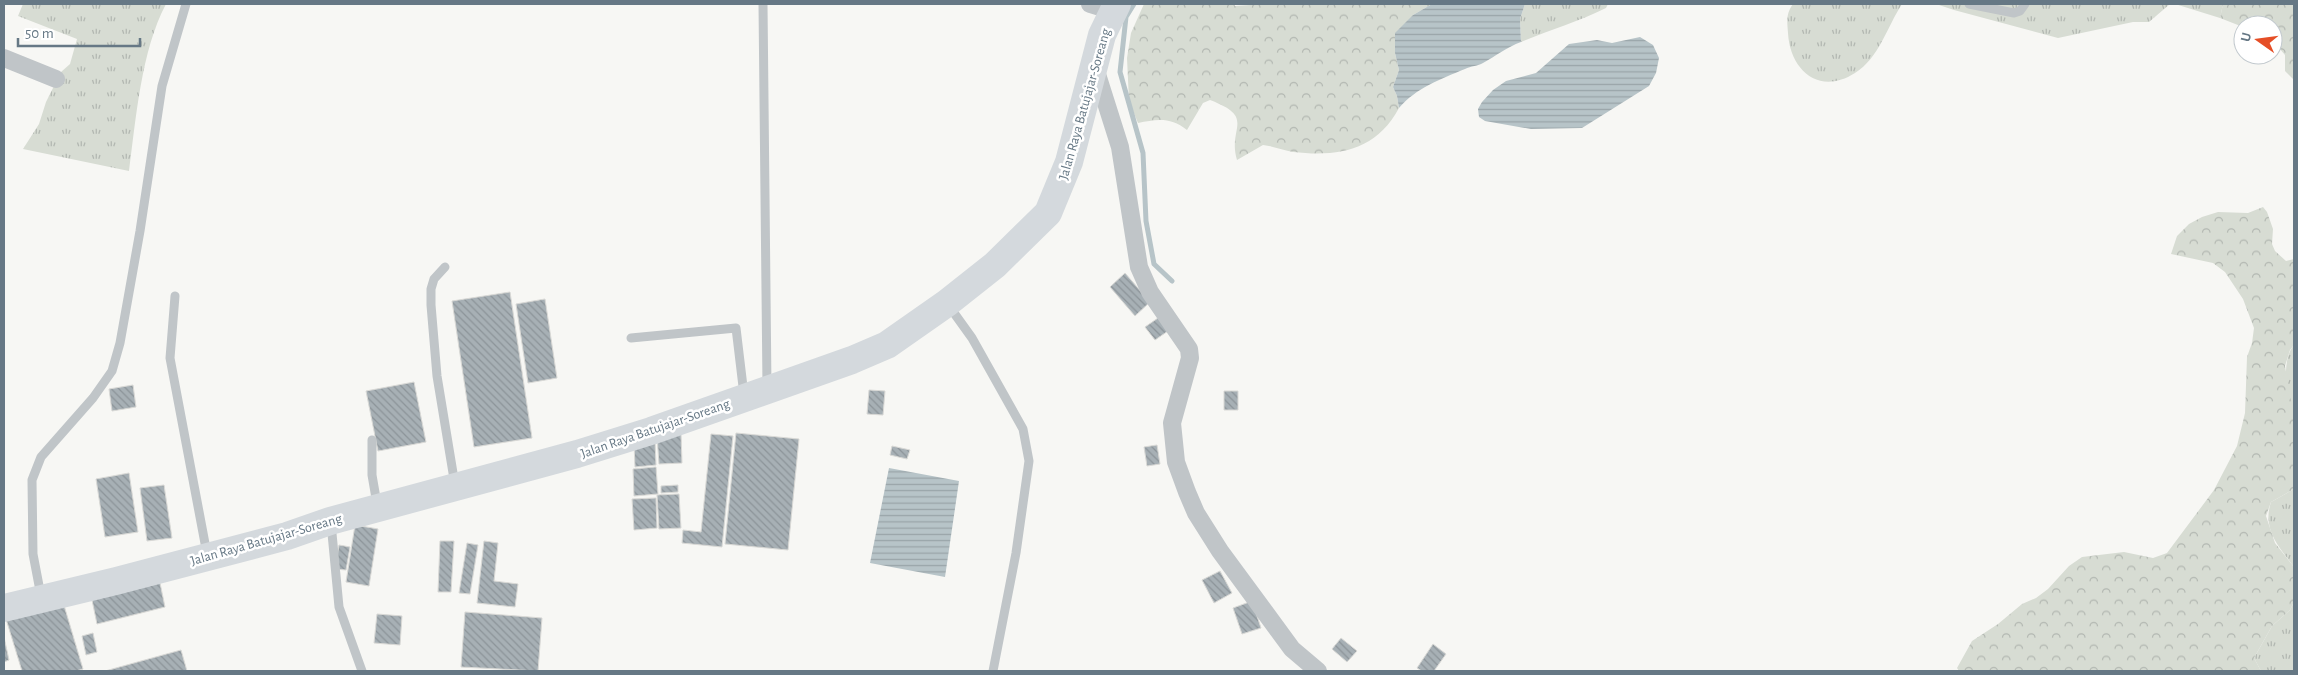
<svg xmlns="http://www.w3.org/2000/svg" width="2298" height="675" font-family="'Alegreya Sans',sans-serif">
<style>
.grass{fill:url(#grass-tufts)}
.forest{fill:url(#forest-crowns)}
.water{fill:url(#water-rules)}
.lines{fill:none;stroke-linecap:round;stroke-linejoin:round}
.stream{stroke:#b7c4c8;stroke-width:5}
.building{fill:url(#building-back-hatch);stroke:#d9d9d6}
.service{stroke:#c0c5c8;stroke-width:9}
.minor{stroke:#c0c5c8;stroke-width:18}
.trunk{stroke:#d4d9dd;stroke-width:28}
.labels{text-anchor:middle;stroke-width:5;stroke-linejoin:round;paint-order:stroke}
.street-label{font-size:14px;fill:#667885;stroke:#fff}
</style>
<defs>
<pattern id="grass-tufts" width="24" height="20" patternUnits="userSpaceOnUse" patternTransform="scale(1.25)"><rect width="24" height="20" fill="#d7dcd3"/><path d="M3 7l-1-3M5 7V3M7 7l1-3M15 17l-1-3M17 17v-4M19 17l1-3" fill="none" stroke="#b2b7b1"/></pattern>
<pattern id="forest-crowns" width="20" height="18" patternUnits="userSpaceOnUse" patternTransform="scale(1.25)"><rect width="20" height="18" fill="#d7dcd3"/><path d="M2 6a3 3 0 1 1 6 0M12 15a3 3 0 1 1 6 0" fill="none" stroke="#b2b7b1"/></pattern>
<pattern id="water-rules" width="6" height="5" patternUnits="userSpaceOnUse" patternTransform="scale(1.25)"><rect width="6" height="5" fill="#b7c4c8"/><path d="M0 2.5h6" fill="none" stroke="#99a4a8"/></pattern>
<pattern id="building-back-hatch" width="6" height="6" patternUnits="userSpaceOnUse" patternTransform="scale(1.25)"><rect width="6" height="6" fill="#a7b0b5"/><path d="M-1 5l2 2M0 0l6 6M5-1l2 2" fill="none" stroke="#8c9499"/></pattern>
</defs>
<rect width="100%" height="100%" fill="#f7f7f4"/>
<path class="grass" d="M23,4H166C141,51 136,119 129,171L23,149L39,124L46,102L61,72L70,64L77,39L18,16Z
M1525,4H1608L1606,8C1578,22 1549,30 1521,42L1520,19Z
M1793,4H1902C1887,27 1879,58 1855,73C1819,96 1790,70 1788,33C1787,20 1786,14 1793,4Z
M1936,4H2170L2149,22H2133L2058,38L1954,10Z
M2175,4H2223L2220,18Z
M2294,345V419C2287,401 2280,361 2294,345Z
M2294,489V571V567C2278,546 2262,529 2271,502Z
M2294,602V671H2261L2254,658L2272,626L2290,610Z"/>
<path class="forest" d="M1144,4H1234L1235,6L1264,4H1432L1413,15L1395,53L1399,70L1393,87L1397,96L1399,108C1376,151 1338,157 1293,152C1283,150 1273,146 1263,145L1237,160C1227,127 1257,118 1210,100L1203,103L1187,130C1171,117 1157,119 1138,123L1129,101L1127,58L1131,33Z
M2223,4H2294V80L2285,71V55L2273,41V25H2243V27L2220,18Z
M2263,207L2267,212L2273,229L2272,244L2275,251L2286,261L2294,259V345L2290,350L2285,366L2294,419V489L2271,502L2266,516L2275,543L2294,567V602L2290,610L2272,626L2254,658L2261,671H1959L1957,668L1972,641L1998,624L2022,604L2036,598L2048,589L2069,566L2082,557L2124,552L2153,558L2167,553L2214,490L2237,446L2245,413L2247,357L2252,343L2254,328L2243,299L2225,272L2213,263L2171,254L2177,236L2189,224L2202,217L2218,212L2248,213Z"/>
<path class="water" d="M1432,4H1525L1520,19L1521,42C1507,47 1496,56 1483,63C1478,66 1471,66 1465,69C1441,79 1416,88 1399,108L1397,96L1393,87L1399,70L1395,53V33L1413,15Z
M1640,37L1653,45L1659,58L1656,73L1649,86L1582,128L1531,129L1485,121L1479,117L1478,109L1482,102L1493,90L1506,81L1536,73L1569,44L1597,40L1612,43Z
M889,468L959,481L945,577L870,563Z"/>
<g class="lines">
<path class="stream" d="M1134,4L1126,17L1120,72L1143,153L1146,221L1154,264L1172,281"/>
</g>
<path class="building" d="M1125,273L1150,302L1135,316L1110,287Z
M510,292L532,438L474,447L452,301Z
M545,299L557,378L528,383L516,304Z
M1158,318L1168,331L1155,340L1145,327Z
M414,382L426,442L378,451L366,391Z
M133,385L136,407L112,411L109,389Z
M869,390L885,391L883,415L867,414Z
M1224,391H1238V410H1224Z
M736,433L799,439L788,550L725,544Z
M681,434L682,463L659,464L657,436Z
M711,434L733,436L722,547L682,543L683,530L701,532Z
M655,442L656,465L635,467L634,444Z
M1157,445L1160,464L1147,466L1144,447Z
M892,446L910,450L907,459L890,455Z
M656,467L658,494L634,496L633,469Z
M129,473L138,532L105,537L96,479Z
M164,485L172,538L147,541L140,488Z
M678,485V492L661,493V486Z
M679,494L681,528L659,529L657,495Z
M656,498L657,528L634,530L632,499Z
M355,525L378,529L369,586L346,582Z
M440,541H454L451,592H438Z
M484,541L498,543L494,581L518,584L515,607L477,603Z
M467,543L478,545L470,594L459,593Z
M339,545L350,547L346,570L335,569Z
M1220,571L1232,593L1214,603L1202,580Z
M160,583L165,607L97,624L92,600Z
M1252,601L1261,628L1242,634L1233,608Z
M63,602L83,669L76,671H22L6,619Z
M465,612L542,618L538,671L461,667Z
M377,614L402,616L400,645L374,643Z
M93,633L97,652L86,655L82,636Z
M4,637L9,660L4,662Z
M1341,638L1357,651L1347,662L1332,649Z
M1433,644L1446,654L1434,671H1422L1417,668Z
M181,650L187,671H105Z"/>
<g class="lines">
<path class="service" d="M763,4L767,387
M1969,4L2014,13L2020,11L2025,4
M445,267L434,279L431,289V305L437,376L455,485
M175,296L170,358L207,554
M949,306L972,338L1023,429L1029,461L1016,553L993,671
M631,338L736,328L744,395
M372,440V475L377,504
M331,523L339,607L362,671
M41,596L33,554L32,480L41,457L93,398L112,371L120,343L140,231L162,86L186,4"/>
<path class="minor" d="M1090,4L1113,11
M4,58L56,79
M1095,68L1120,147L1139,267L1150,292L1189,349L1190,358L1172,423L1176,462L1187,492L1196,513L1220,551L1292,649L1318,671"/>
<path class="trunk" d="M4,608L116,581L287,536L330,521L577,454L651,431L852,360L887,345L947,303L995,265L1048,213L1069,162L1102,35L1117,4"/>
</g>
<g class="labels">
<g class="street-label">
<text transform="translate(1084 104) rotate(-74)" y="5">Jalan Raya Batujajar-Soreang</text>
<text transform="translate(655 428) rotate(-19)" y="5">Jalan Raya Batujajar-Soreang</text>
<text transform="translate(266 539) rotate(-16)" y="5">Jalan Raya Batujajar-Soreang</text>
</g>
</g>
<rect width="2298" height="675" fill="none" stroke="#667885" stroke-width="10"/>
<g transform="translate(2258 40) rotate(284)"><circle r="24" fill="#ffffff" stroke="#c2c9ce"/>
<path d="M0-4L9 19L0 12L-9 19Z" fill="#e54e26"/>
<text y="-8" font-size="14" font-weight="bold" text-anchor="middle" fill="#667885">U</text>
</g>
<path d="M18 38v8h122v-8" fill="none" stroke="#667885" stroke-width="2.5"/>
<text x="25" y="38" font-size="15" fill="#667885" stroke="#ffffff" stroke-width="4" paint-order="stroke">50 m</text>
</svg>
